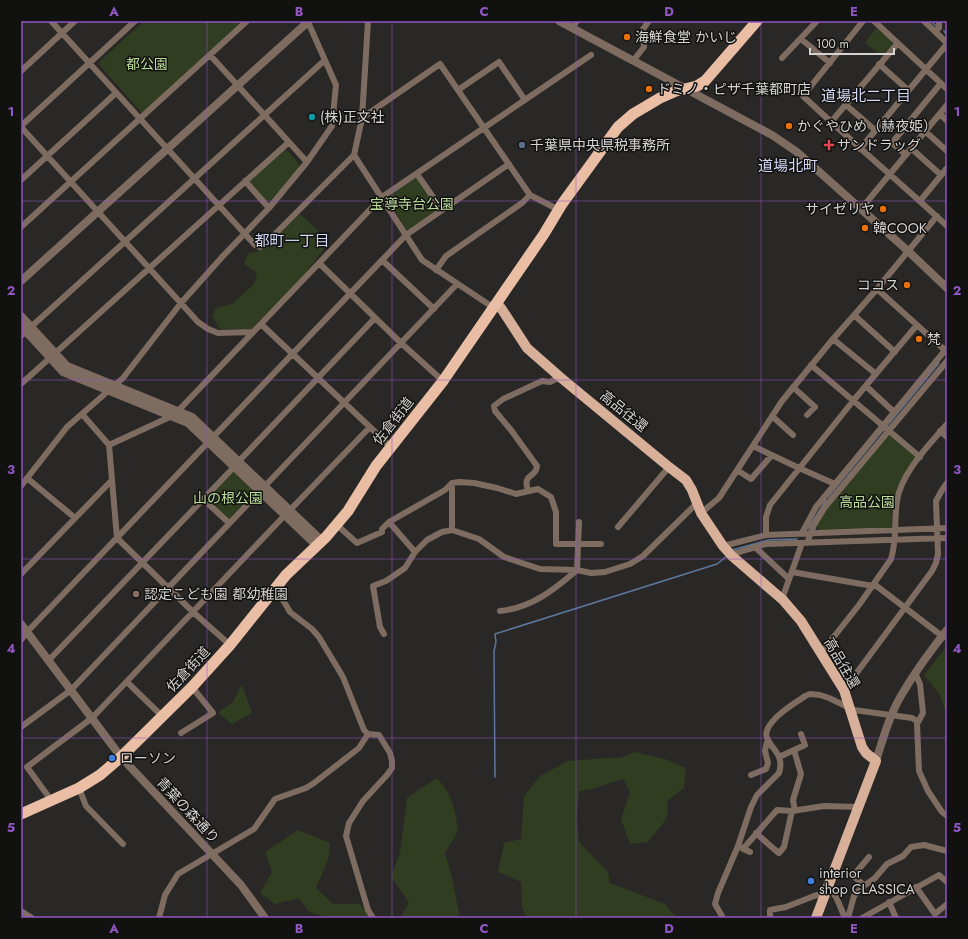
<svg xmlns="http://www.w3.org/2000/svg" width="968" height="939" font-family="Jost,'Noto Sans JP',sans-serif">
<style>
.green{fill:#303d20}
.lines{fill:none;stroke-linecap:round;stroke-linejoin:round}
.stream{stroke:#5e779d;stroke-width:1.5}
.minor{stroke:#7f6c61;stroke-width:6}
.tertiary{stroke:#7f6c61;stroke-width:8}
.primary{stroke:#d8b099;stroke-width:10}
.trunk{stroke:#eabea4;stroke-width:11}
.grid{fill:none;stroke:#9156c4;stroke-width:1;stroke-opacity:0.55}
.food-dot{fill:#e8710a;stroke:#111110;stroke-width:1.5}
.culture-dot{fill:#0f9aa8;stroke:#111110;stroke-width:1.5}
.service-dot{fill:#5c6f8a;stroke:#111110;stroke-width:1.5}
.health-dot{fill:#e0444e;stroke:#111110;stroke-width:1.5}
.education-dot{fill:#8d6e63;stroke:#111110;stroke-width:1.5}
.shop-dot{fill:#3f7fe0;stroke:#111110;stroke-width:1.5}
.labels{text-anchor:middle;stroke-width:3;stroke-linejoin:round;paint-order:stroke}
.poi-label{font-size:14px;fill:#d4d3d2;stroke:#111110;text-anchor:start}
.park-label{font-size:14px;fill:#bddd99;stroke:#111110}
.street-label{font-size:14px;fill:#d4d3d2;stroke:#111110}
.neighbourhood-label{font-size:15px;fill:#d2d7f4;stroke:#111110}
.neatline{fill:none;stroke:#9156c4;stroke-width:1.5}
.grid-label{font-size:13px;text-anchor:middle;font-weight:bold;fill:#9156c4}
</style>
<rect width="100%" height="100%" fill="#292826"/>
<path class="green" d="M144,21H244L144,112H141L99,65L100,61Z
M876,28L891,41L892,46L882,56L865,43Z
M283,150H287L299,164V168L270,201H265L250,183V180Z
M415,178H419L437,207L436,212L410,229H406L388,200L389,196Z
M300,214L325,237L327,245L302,277L253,329H220L212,316L216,308L232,304L254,284L257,273L244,264L248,253L257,252Z
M889,434L916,457C897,483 892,495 892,528L820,531L816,526L827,509Z
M230,473H234L253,490V493L229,519L207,500Z
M947,646V716L940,695L924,675Z
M242,684L252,713L232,724L219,714L220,711L233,702Z
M634,752L665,759L686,768L684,788L667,801C672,819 658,828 648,842L630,844L621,819L630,792L623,779L592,789L579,791L577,817L579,842L608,872L610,883L665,904L669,910L678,918H526L522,907L521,882L498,872L504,843L521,839L524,796L540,776L568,761L608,758H620Z
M437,778C453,796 455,808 458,831L445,853L452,877L460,918H400L409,903L391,876L400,853L407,798L418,790Z
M298,830L330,843L328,860L316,888L333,904H360L372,918H329L309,912L299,898L275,904L260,893L272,872L265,852Z"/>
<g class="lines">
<path class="stream" d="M931,21L936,26
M944,31L947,35
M887,426L939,363
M828,497L884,429
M808,529L826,500
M732,550L769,540L797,539
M495,777L494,651L496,642L495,634L717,564L727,556"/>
<path class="minor" d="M51,21L255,245L260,247L264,245L354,155L362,118L368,21
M863,21L803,96C850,140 899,182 947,226
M874,21L947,89
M924,21L947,43
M572,28L577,21
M936,31L939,28V21
M801,39L830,63
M210,55L307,162
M782,58L817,21
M633,61L644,47L643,29L649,21
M879,64L908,90
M21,71L75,21
M458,90L499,62L525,100
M846,105L875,130
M940,114L947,121
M362,118L440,64L530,195L559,210
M831,122L897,44
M21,126L135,21
M21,127L198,322L208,329L218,333L253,332
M926,132L947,151
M860,149L947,44
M912,149L941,175
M354,155L422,260L494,308
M906,155L892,143L941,83
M417,174L442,210
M21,180L116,93
M245,181L269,208
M920,201L947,168
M861,209L947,105
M21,227L247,21
M382,260L434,309
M319,263L401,343L443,381
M436,270L446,256L522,203L530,195
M877,289L947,352
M854,315L895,352
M261,324L391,447
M21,336L325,60
M833,339L876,374
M811,365L920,457
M21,384L289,142
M866,386L894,412
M793,387L815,407L807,415
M178,411L382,197L591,55
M82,414L109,445L117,538L193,612L230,645
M772,416L793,435
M940,431L947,437
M109,445L172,416
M753,446L799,468L835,484
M239,461L375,318
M737,470L751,479L772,455
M27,478L75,518
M21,486L67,427L123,378L181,303L223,256L269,208L307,162L332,126L336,85L308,22
M528,491C522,472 536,479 537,466L511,430L495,411L494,406L503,399L542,381L550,382L560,377
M203,499L229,523
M290,510L370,427
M701,513L719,498L782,401L833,339L877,289L937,216
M389,522L415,552
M337,525L357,543L382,532V529L389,522L445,490L452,483L459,482L474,483L497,488L516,494L538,489L551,497L556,512V544H601
M618,527L669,467
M452,530V483
M802,533L816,507L835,484L947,348
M766,535V517L770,505L853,401L917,325
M807,543L814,525L825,507L947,361
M723,546L766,535L947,528
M755,547L789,579
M732,556L736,553L766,544L947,538
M792,572L873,586
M21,574L112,480
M874,584L942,636L947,637
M275,590L283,600L290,612L312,629L319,637L343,677L364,730L368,734L379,735L390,753L392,761V768L387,775L363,801L349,823L346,836L368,910L373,918
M782,599L802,543
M500,611C531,608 554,590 577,570L579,522
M384,634L380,627L373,586L386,581L405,568L415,552L427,540L442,532L452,530L479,539L504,557L540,569L577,570L591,573L605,572L630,564L643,556L697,503
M21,640L27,632L406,235L509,164
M821,653L859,605L891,559C897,541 894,520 897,501C901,473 929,445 947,424
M49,660L234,467
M915,673L920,684L923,713L917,724L919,771L928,791L942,812L947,816
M127,682L163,717
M844,690L932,571L936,563L938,554L936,501L942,490L947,483
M21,727L71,690L457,284
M181,733L213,713L192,687
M794,750L801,774L793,800L795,811
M779,757L805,745L801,734
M751,775L766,769L768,763L765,751L767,742
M79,788L86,806L123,844
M51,800L27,767L92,718L285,515
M756,833C764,840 771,847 779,853L784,847L792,811
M740,847L750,852
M743,849L777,810L792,811L824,806L858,807
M828,885L837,899L845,918
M864,885L853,876L869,857
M916,887L935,914L947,904
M889,902L896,918
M21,911L32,918
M159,918L165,895L178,874L254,829L275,799L306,788L314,783L359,748L368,734
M723,918L715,904L718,893L738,846L751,807L757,795L779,773C788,746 752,744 773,721C781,711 794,704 805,696L810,694L820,695L829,698L854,710L912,718L918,722
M770,918V910L786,907L814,896L825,893
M848,918L854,896L861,888L875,878L887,864L903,856L911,847L924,845L947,851
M862,918L939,875L947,882"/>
<path class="tertiary" d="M559,21L772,135L797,152L908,251L947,288
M21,281L309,21
M21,316L67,366L192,417L319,538L320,543H314L188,423L63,372L21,326
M21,624L121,757L241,885L265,918
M876,761C883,738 890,714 902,694C915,672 931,650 947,630"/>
<path class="primary" d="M497,304L501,308L527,348L560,377L669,467L686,480L692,490L701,513L723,546L732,556L783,600L801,621L844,690L862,747L866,753L876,761L816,918"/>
<path class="trunk" d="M21,814L79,788L100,775L121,757L192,687L230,645L286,575L326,537L348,511L376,466L443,381L544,234L562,204L618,127L633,114L660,98L676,91L697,86L705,81L757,21"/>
</g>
<path class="grid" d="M207,21V918M392,21V918M576,21V918M761,21V918M21,201H947M21,380H947M21,559H947M21,738H947"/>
<g class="food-dot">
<circle cx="627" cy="37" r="4"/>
<circle cx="649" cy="89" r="4"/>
<circle cx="789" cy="126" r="4"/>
<circle cx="883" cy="209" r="4"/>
<circle cx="865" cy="228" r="4"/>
<circle cx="907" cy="285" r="4"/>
<circle cx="919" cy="339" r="4"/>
</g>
<circle class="culture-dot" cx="312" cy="117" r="4"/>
<circle class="service-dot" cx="522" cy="145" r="4"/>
<path class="health-dot" d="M827 139h4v4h4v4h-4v4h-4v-4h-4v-4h4z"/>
<circle class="education-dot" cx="136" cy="594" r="4"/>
<g class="shop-dot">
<circle cx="112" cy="758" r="4"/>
<circle cx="811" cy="881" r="4"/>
</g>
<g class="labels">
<g class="poi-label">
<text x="635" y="42">海鮮食堂 かいじ</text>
<text x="657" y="94">ドミノ・ピザ千葉都町店</text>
<text x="320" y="122">(株)正文社</text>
<text x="797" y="131">かぐやひめ（赫夜姫）</text>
<text x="530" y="150">千葉県中央県税事務所</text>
<text x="837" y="150">サンドラッグ</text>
<text x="875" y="214" text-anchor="end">サイゼリヤ</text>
<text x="873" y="233">韓COOK</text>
<text x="899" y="290" text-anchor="end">ココス</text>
<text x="927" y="344">梵</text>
<text x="144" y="599">認定こども園 都幼稚園</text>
<text x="120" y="763">ローソン</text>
<text x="819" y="878">interior<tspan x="819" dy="16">shop CLASSICA</tspan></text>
</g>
<g class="park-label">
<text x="147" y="69">都公園</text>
<text x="412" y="209">宝導寺台公園</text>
<text x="228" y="503">山の根公園</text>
<text x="867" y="507">高品公園</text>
</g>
<g class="street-label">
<text transform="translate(624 411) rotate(39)" y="5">高品往還</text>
<text transform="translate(393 421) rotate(-52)" y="5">佐倉街道</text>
<text transform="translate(842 663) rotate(60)" y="5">高品往還</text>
<text transform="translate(188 669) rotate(-47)" y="5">佐倉街道</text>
<text transform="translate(188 810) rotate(47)" y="5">青葉の森通り</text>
</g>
<g class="neighbourhood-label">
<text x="866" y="101">道場北二丁目</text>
<text x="788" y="171">道場北町</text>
<text x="292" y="246">都町一丁目</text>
</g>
</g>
<rect width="968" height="939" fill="none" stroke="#111110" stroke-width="44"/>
<path d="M810 48v6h84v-6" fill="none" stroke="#d4d3d2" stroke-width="2"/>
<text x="816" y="48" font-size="12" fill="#d4d3d2" stroke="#111110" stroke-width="3" paint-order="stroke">100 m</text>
<rect x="22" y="22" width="924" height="895" class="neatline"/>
<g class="grid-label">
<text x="114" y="16">A</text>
<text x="299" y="16">B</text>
<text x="484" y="16">C</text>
<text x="669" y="16">D</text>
<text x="854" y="16">E</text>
<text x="11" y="116">1</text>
<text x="957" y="116">1</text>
<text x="11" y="295">2</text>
<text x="957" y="295">2</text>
<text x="11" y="474">3</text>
<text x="957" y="474">3</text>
<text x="11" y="653">4</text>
<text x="957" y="653">4</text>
<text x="11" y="832">5</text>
<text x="957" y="832">5</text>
<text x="114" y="933">A</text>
<text x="299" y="933">B</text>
<text x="484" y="933">C</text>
<text x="669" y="933">D</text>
<text x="854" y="933">E</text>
</g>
</svg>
